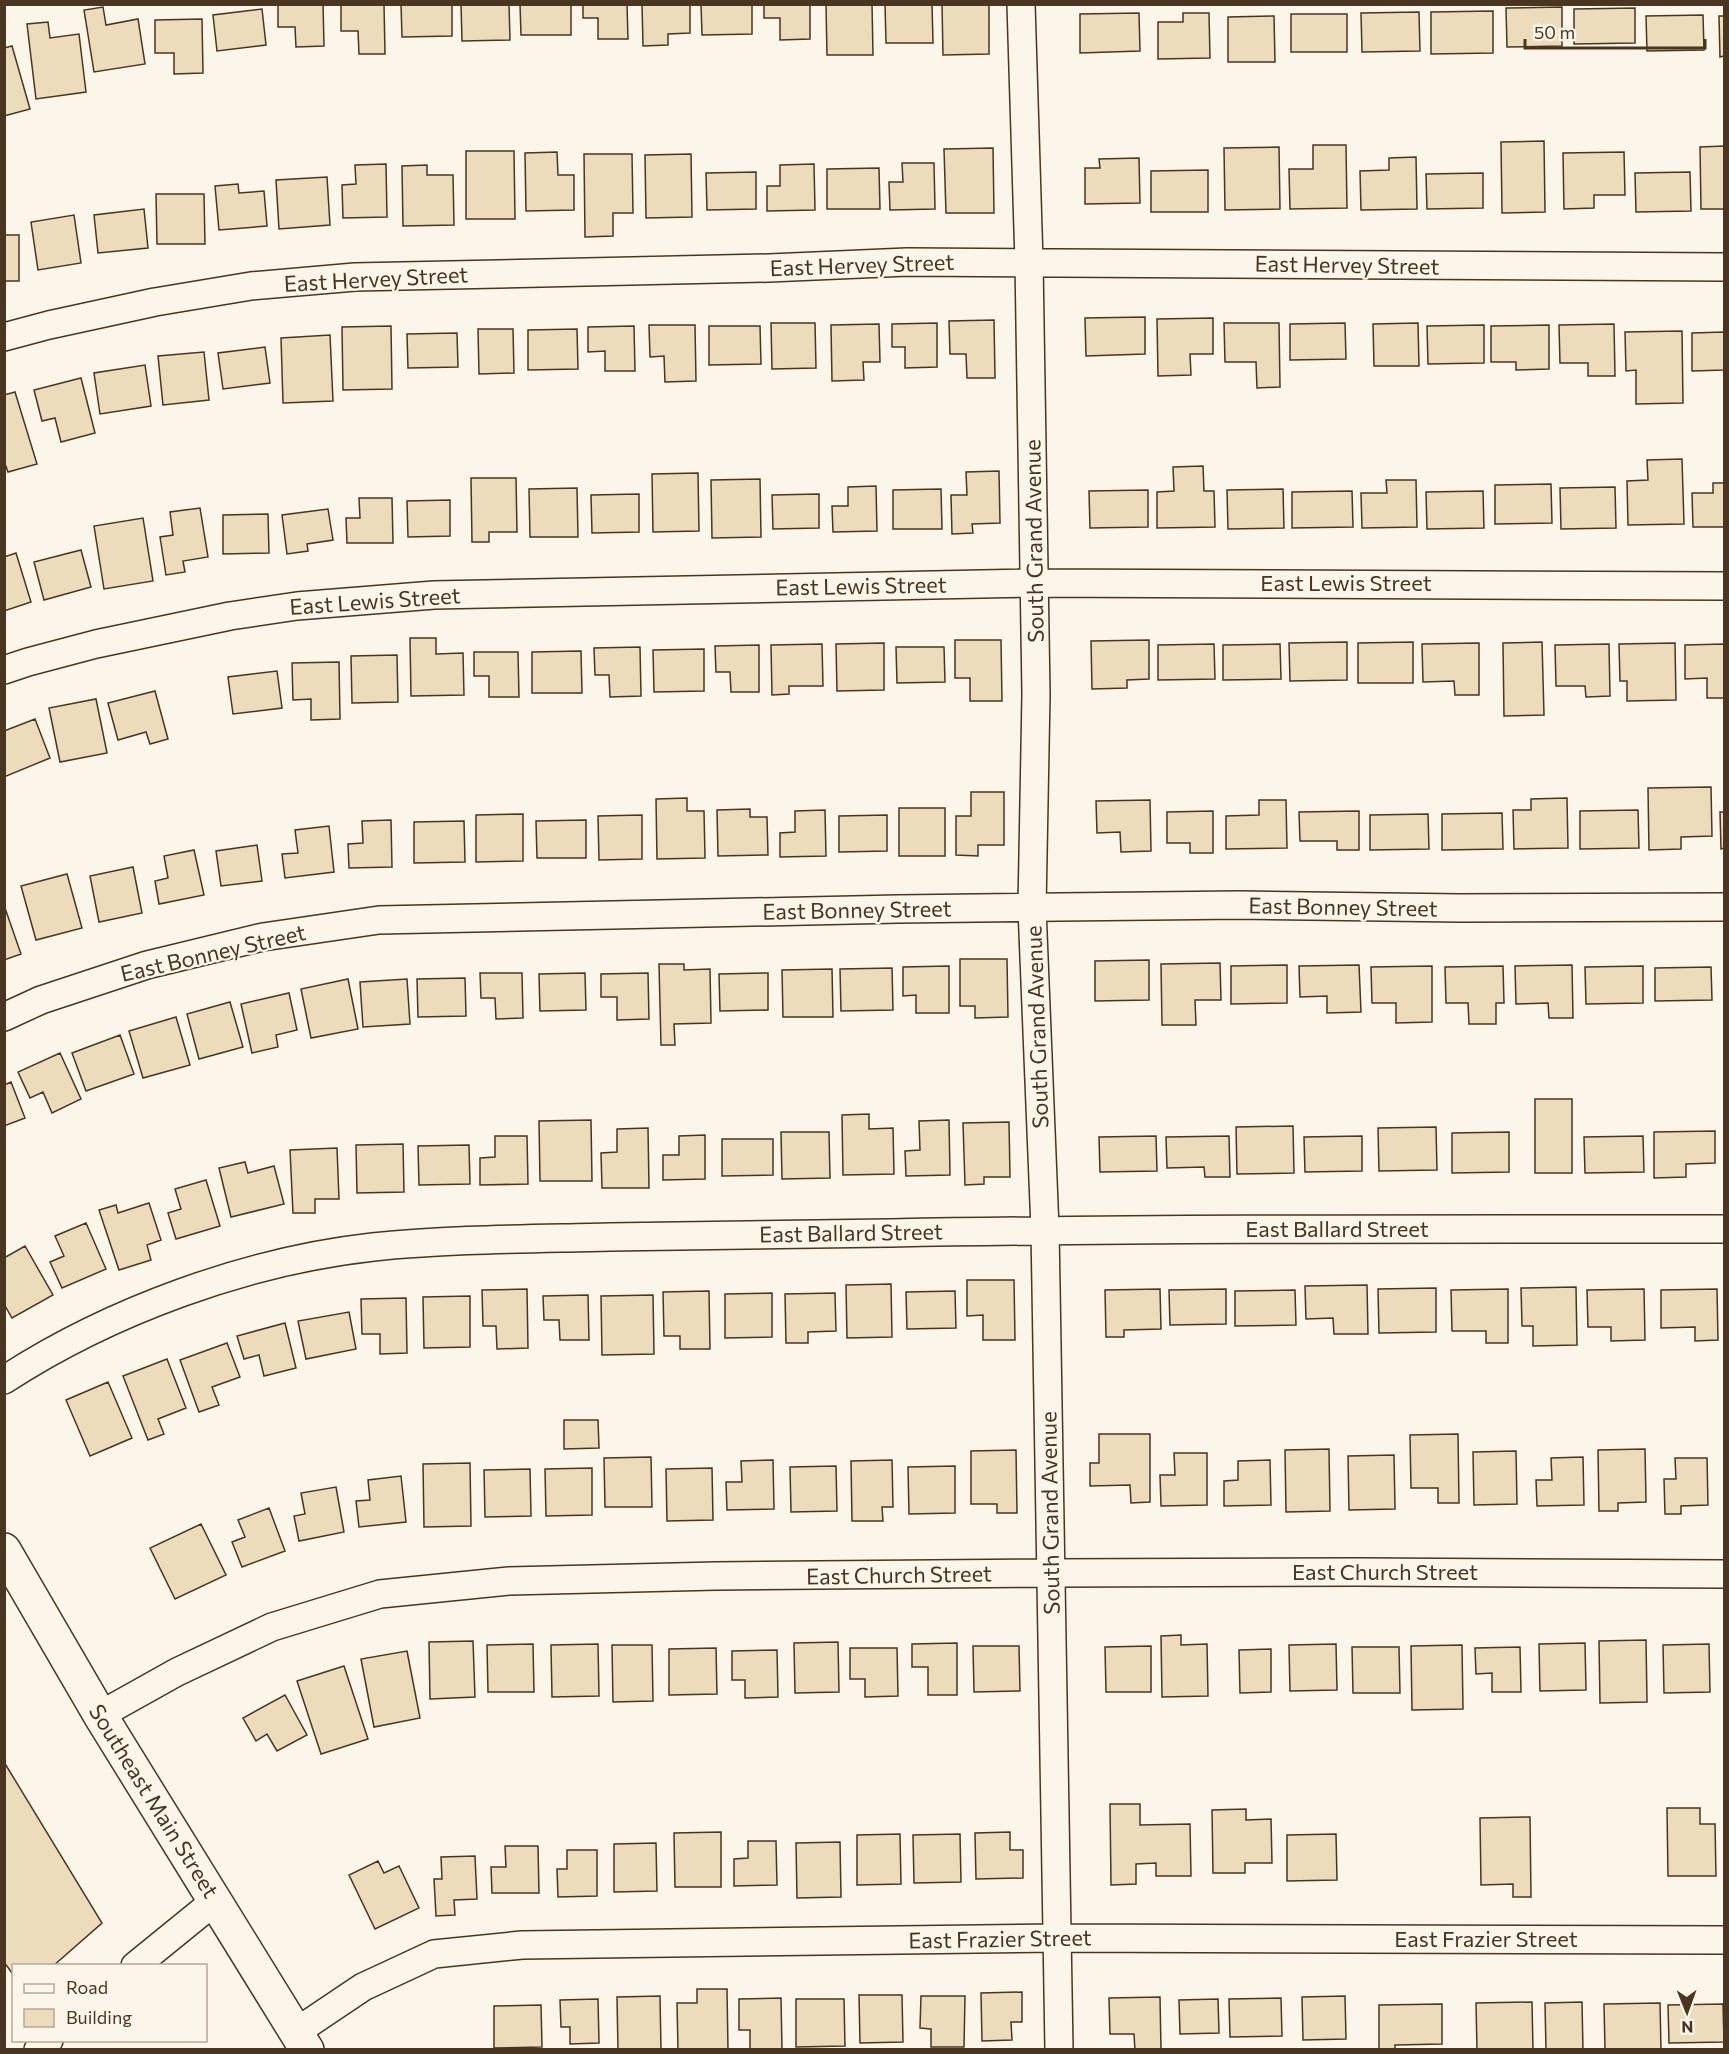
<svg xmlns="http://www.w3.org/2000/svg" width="1729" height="2054" font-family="Commissioner,sans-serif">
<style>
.building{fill:#ecdcbc;stroke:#4a3520;stroke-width:1.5}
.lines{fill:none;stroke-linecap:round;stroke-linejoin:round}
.minor-casing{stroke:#4a3520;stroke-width:30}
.major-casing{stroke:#4a3520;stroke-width:36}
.minor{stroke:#fbf6e9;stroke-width:27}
.major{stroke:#fbf6e9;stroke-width:33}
.labels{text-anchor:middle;stroke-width:4.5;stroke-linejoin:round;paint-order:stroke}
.street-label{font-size:22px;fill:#4a3520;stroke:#fbf6e9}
</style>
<rect width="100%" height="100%" fill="#fbf6e9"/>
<path class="building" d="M278,4H323L324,46L296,47L295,27H278Z
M341,4H384L385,54H359L358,31H341Z
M401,4H452V36L402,37Z
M461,4H509L510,40L462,41Z
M520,4H571V35H521Z
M583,4H627L628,39H598V18H583Z
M642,4H690V33L668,34V45L643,46Z
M701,4H752V34L702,35Z
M764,4H810V39L780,40V18H764Z
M826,4H872L873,55H827Z
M885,4H932L933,43H886Z
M942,4H989V54L943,55Z
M103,7L106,25L138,19L145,64L94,72L84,10Z
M1562,7V46L1507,47L1506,8Z
M1635,8V43L1574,44V9Z
M262,9L266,45L217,51L213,15Z
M1493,11V53L1431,54V12Z
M1419,12L1420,51L1362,52L1361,13Z
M1139,13L1140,51L1080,53V14Z
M1183,13H1209L1210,58L1158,59V22H1183Z
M1291,14H1347V52H1291Z
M1703,15L1704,50L1647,51L1646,16Z
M1274,16L1275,62H1228V17Z
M1719,16H1724V56L1720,57Z
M202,19L203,73L174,74V53H155V20Z
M48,22L50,38L79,34L86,92L36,99L27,24Z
M12,46L30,109L4,116V48Z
M1544,141L1545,212L1502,213L1501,142Z
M1313,145H1346L1347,208L1290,209L1289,169H1313Z
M1724,146V209H1701L1700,147Z
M1279,147L1280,209L1225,210L1224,148Z
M993,148L994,213H946L944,149Z
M466,151H514L515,219H466Z
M557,152L558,175H574V210L526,211L525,153Z
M1624,152L1625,195H1594V208L1564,209L1563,153Z
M584,154H632L633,213H613V236L585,237Z
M691,154L692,217L646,218L645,155Z
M1416,157L1417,209L1361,210L1360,171L1389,170V158Z
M1139,158L1140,203L1085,204V168H1100L1099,159Z
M902,163H934L935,209L890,210L889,182H903Z
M386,164L387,217L343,218L342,185L356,184L355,165Z
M814,164L815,210L767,211V186H780V165Z
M427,165V175H453L454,225L403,226L402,166Z
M879,168L880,209H827V169Z
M1208,170V212H1151V171Z
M756,172V209L707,210L706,173Z
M1690,172L1691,211L1636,212L1635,173Z
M1483,173V208L1427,209L1426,174Z
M327,177L330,225L279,229L276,180Z
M238,184L239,193L264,191L267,226L219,230L215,186Z
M156,194H204L205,244H157Z
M144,209L148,248L98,253L94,215Z
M74,215L81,263L38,270L31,222Z
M4,235H19V281H4Z
M1145,317V354L1086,356L1085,318Z
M1213,318V354H1190L1191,375L1158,376L1157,319Z
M994,320L995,378H967L966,354H950L949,321Z
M771,323H815L816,368L772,369Z
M937,323V367L905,368V347H892V324Z
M1224,323H1279L1280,387L1257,388L1256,362H1225Z
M1345,323L1346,359L1290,360V324Z
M1418,323L1419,366H1374L1373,324Z
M879,324L880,362H863L864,380L832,381L831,325Z
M1614,324L1615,376H1588V363H1560L1559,325Z
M649,325H695L696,381L665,382L664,356L650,357Z
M1484,325V363L1428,364L1427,326Z
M1549,325V369L1516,370V362H1491V326Z
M391,326L392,389L343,390L342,327Z
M634,326L635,371H605V351L588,352V327Z
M709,326H760L761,364L709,365Z
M478,329H513L514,373L479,374Z
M577,329L578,369L528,370V330Z
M1682,331L1683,403L1636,404V370L1626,371L1625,332Z
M1724,332V370L1692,371V333Z
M457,333L458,367L408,368L407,334Z
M330,335L333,401L283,403L281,338Z
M265,347L270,383L223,389L218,353Z
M204,352L209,400L163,405L158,356Z
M145,365L151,406L100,414L94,373Z
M81,378L95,433L61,442L55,418L42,421L34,390Z
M15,392L37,464L8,472L4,461V395Z
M1682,459L1684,524L1628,525L1627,481L1648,480L1647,460Z
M1203,466L1204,491H1214L1215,527L1157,528V492L1174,491L1173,467Z
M999,471L1000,523L972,524L973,533L952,534L951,495H967L966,472Z
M698,473L699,531L653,532L652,474Z
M471,478H516L517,532H489V542H472Z
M760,479L761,537L712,538L711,480Z
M1386,480H1416L1417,527L1362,528L1361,493H1387Z
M1713,483H1724V527H1693L1692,493H1713Z
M1551,484L1552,523L1495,524V485Z
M876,486L877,531L833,532L832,506H848V487Z
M1615,487L1616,528L1561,529L1560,488Z
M577,488L578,537H530L529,489Z
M941,489L942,529H893V490Z
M1283,489L1284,528L1228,529L1227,490Z
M1148,490V527L1090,528L1089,491Z
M1352,491L1353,527L1292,528V492Z
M1483,491L1484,528L1427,529L1426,492Z
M639,494V532L592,533L591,495Z
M819,494V528L773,529L772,495Z
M359,498H392L393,543H347L346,518H360Z
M450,500V536L408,537L407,501Z
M200,508L208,557L183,561L185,572L166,575L160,537L173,535L170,512Z
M328,509L333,540L307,544L308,551L287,554L282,515Z
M268,514L269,553L223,554V515Z
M143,518L153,581L104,589L94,526Z
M81,550L91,587L44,600L34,562Z
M16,553L31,602L4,611V557Z
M410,638H436V654L463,653L464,695L411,696Z
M955,640H1001L1002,701H970V678H955Z
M1149,640V679L1127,680V688L1092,689L1091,641Z
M1347,642V680L1290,681L1289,643Z
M1413,642V683H1358V643Z
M1542,642L1544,715L1504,716L1503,643Z
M884,643V690L837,691L836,644Z
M1479,643V695H1455L1454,681L1423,682L1422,644Z
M1675,643L1676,700L1627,701V681H1620L1619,644Z
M822,644L823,686H789V694L772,695L771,645Z
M1214,644L1215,679L1158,680V645Z
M1280,644L1281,679L1223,680V645Z
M1609,644L1610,696L1586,697L1585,686H1556L1555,645Z
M1724,644V698H1707V678L1685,679V645Z
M759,645V692H731L730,672H716L715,646Z
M640,647L641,696L610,697L609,675H595L594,648Z
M896,647H944L945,682L897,683Z
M704,649V691L654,692L653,650Z
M581,651L582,693H532V652Z
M474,652H518L519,697H489V676H474Z
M397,655L398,702L352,703L351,656Z
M339,662L340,719L311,720V699L293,700L292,663Z
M277,671L282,708L233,714L228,677Z
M155,691L168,739L150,744L146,732L118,740L108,703Z
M96,699L107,753L60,762L49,708Z
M35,719L50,758L4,777V731Z
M1711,787L1712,836L1681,837V849L1649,850L1648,788Z
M971,792H1004V845H978V856L956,855V816H971Z
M687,798V811H704L705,858L657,859L656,799Z
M1567,798L1568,848L1514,849L1513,810H1531V799Z
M1150,800L1151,851L1121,852L1120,832L1097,833L1096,801Z
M1259,800H1286L1287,848L1226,849V816L1259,815Z
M899,808H945V856H899Z
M750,809V817H767L768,855L718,856L717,810Z
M825,810L826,856L780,857V833L795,832V811Z
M1638,810L1639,848L1580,849V811Z
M1213,811V853H1190V843H1167V812Z
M1359,811V850H1337V841H1300L1299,812Z
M1720,812H1724V848L1721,849Z
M1502,813L1503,849L1442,850V814Z
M523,814V861L476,862V815Z
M1428,814L1429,849L1370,850V815Z
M642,815V859L599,860L598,816Z
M887,815V851L839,852V816Z
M391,820L392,867L349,868L348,844L363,843L362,821Z
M586,820V858H537L536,821Z
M464,821L465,862L414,863V822Z
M329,826L334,872L285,878L282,854L298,853L295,830Z
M257,845L262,881L221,886L216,851Z
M194,850L204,895L159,904L155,881L168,878L164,856Z
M133,867L142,913L99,922L90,876Z
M67,874L82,928L36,940L21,886Z
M5,908L21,954L4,960V909Z
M960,959H1007L1008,1017L975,1018V1006H960Z
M1149,960V1000L1095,1001V961Z
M1220,963L1221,1000H1195L1196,1025H1162L1161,964Z
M659,964H684V970L710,969L711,1023L674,1024L675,1045H661Z
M1287,965V1003L1231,1004V966Z
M1359,965L1361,1012L1327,1013V996L1300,997L1299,966Z
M1572,965L1573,1018H1549L1548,1003L1516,1004L1515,966Z
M949,966V1013H916V995L903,996V967Z
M1432,966V1022L1396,1023V1003H1372L1371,967Z
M1503,966L1504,1003H1496V1024H1469L1468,1003H1446L1445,967Z
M1643,966V1003L1586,1004L1585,967Z
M1711,967L1712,1000L1655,1001V968Z
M892,968L893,1010L841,1011L840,969Z
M832,969L833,1017H783L782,970Z
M480,973H522L523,1018L496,1019L495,998H481Z
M585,973L586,1010L540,1011L539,974Z
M648,973L649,1019L617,1020V997H601V974Z
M768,973V1010L720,1011L719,974Z
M465,978L466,1016L418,1017L417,979Z
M348,979L358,1029L311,1038L301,989Z
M407,979L410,1024L363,1027L360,982Z
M289,993L297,1030L276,1035L278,1047L252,1053L241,1004Z
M230,1002L243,1047L199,1059L187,1014Z
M176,1017L190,1065L143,1078L129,1031Z
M120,1035L134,1074L86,1091L72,1053Z
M60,1053L81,1099L52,1113L43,1092L30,1098L18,1072Z
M11,1082L25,1118L4,1126V1085Z
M1535,1099H1572V1173H1535Z
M869,1114V1129L893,1128L894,1174L843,1175L842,1115Z
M591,1120L592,1181H540L539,1121Z
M949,1120L950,1175L906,1176L905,1151L920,1150L919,1121Z
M1009,1122L1010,1177H984V1184L965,1185L963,1123Z
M1293,1126L1294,1173L1237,1174L1236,1127Z
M1436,1127L1437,1170L1379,1171L1378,1128Z
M648,1128L649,1188H602L601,1153L617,1152V1129Z
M1715,1131V1163L1686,1164V1177L1654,1178V1132Z
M781,1132H829L830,1178L782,1179Z
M1509,1132V1172L1452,1173V1133Z
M705,1135V1179L663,1180V1155H679V1136Z
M495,1136H527L528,1184L480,1185V1158L495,1157Z
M1156,1136L1157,1171L1100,1172L1099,1137Z
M1229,1136L1230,1177H1205L1204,1167L1167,1168L1166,1137Z
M1362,1136V1171L1305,1172L1304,1137Z
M1643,1136L1644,1172L1585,1173L1584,1137Z
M722,1139H773V1175L722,1176Z
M403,1144L404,1192L357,1193L356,1145Z
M469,1145L470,1184L419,1185L418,1146Z
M337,1148L339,1199H315V1213H293L290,1150Z
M245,1162L248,1173L274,1166L284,1204L231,1217L219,1168Z
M206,1180L220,1226L176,1239L168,1213L181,1209L175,1189Z
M149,1203L161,1240L147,1245L151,1260L119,1270L99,1210L116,1205L118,1213Z
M86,1223L106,1269L62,1288L50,1262L64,1256L55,1236Z
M25,1246L53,1295L12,1318L4,1304V1258Z
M967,1280H1014L1015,1340H983V1315L967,1316Z
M891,1284L892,1337L847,1338L846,1285Z
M1367,1285L1368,1334H1334L1333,1318L1306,1319L1305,1286Z
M1576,1287L1577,1345L1533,1346V1326H1522L1521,1288Z
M1436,1288V1332L1379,1333L1378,1289Z
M527,1289L528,1348L497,1349L496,1326H483L482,1290Z
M1160,1289L1161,1329L1124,1330V1337H1106L1105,1290Z
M1226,1289V1324L1170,1325L1169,1290Z
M1508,1289V1343H1486V1331H1452L1451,1290Z
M1644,1289L1645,1340L1611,1341V1327H1588L1587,1290Z
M1717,1289L1718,1340L1695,1341V1327L1661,1328V1290Z
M1295,1290L1296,1325L1235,1326V1291Z
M709,1291L710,1349H680V1336H664L663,1292Z
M955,1291L956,1328L907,1329L906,1292Z
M772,1293V1337L725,1338V1294Z
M835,1293L836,1331L808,1332V1343H786L785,1294Z
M588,1295L589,1340H560L559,1320H544L543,1296Z
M653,1295L654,1354L602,1355L601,1296Z
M470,1296V1347L424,1348L423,1297Z
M406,1298L407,1353L380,1354V1334H362L361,1299Z
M349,1312L356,1349L306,1359L298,1321Z
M285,1323L296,1368L264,1376L259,1355L244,1359L237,1336Z
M227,1343L240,1377L212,1387L219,1405L199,1412L180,1360Z
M167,1359L186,1408L158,1419L164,1434L148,1440L123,1376Z
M108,1382L132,1438L90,1456L66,1400Z
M564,1420H598L599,1448L564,1449Z
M1099,1434H1150V1502L1131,1503L1130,1485L1090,1486V1463H1099Z
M1458,1434L1459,1503H1438V1488H1411L1410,1435Z
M1329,1449L1330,1511L1286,1512L1285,1450Z
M1645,1449L1646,1502L1618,1503V1511H1599L1598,1450Z
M1016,1450L1017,1513H997V1504H971V1451Z
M1516,1451L1517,1504L1474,1505L1473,1452Z
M1174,1453H1207V1505L1161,1506L1160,1475H1175Z
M1394,1455L1395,1509L1349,1510L1348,1456Z
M651,1457L652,1507H605L604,1458Z
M1583,1457L1584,1505L1537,1506L1536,1480H1552L1551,1458Z
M1675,1458H1707L1708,1505L1681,1506V1514H1665L1664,1479H1676Z
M773,1460L774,1509L727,1510L726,1482H742L741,1461Z
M892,1460L893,1507H882L883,1521H852L851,1461Z
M1270,1460L1271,1505L1224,1506V1481L1238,1480V1461Z
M470,1463L471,1526L424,1527L423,1464Z
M836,1466L837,1511L791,1512L790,1467Z
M955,1466V1513L909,1514L908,1467Z
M592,1468V1515L546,1516L545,1469Z
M712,1468L713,1520L667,1521L666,1469Z
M530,1469L531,1516L485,1517L484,1470Z
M401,1476L406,1522L359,1527L356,1501L370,1500L368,1480Z
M336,1487L344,1532L299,1541L294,1516L305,1514L301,1493Z
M269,1508L285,1551L242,1567L232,1542L245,1537L238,1520Z
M201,1524L226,1575L175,1599L150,1548Z
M1181,1635V1645L1207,1644L1208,1696L1162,1697L1161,1636Z
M1646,1640L1647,1702L1600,1703L1599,1641Z
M473,1641L475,1697L430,1699L429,1642Z
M838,1642L839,1692L795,1693L794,1643Z
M957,1643V1695H928V1667H912V1644Z
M1585,1643L1586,1690L1540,1691L1539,1644Z
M533,1644L534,1692H488L487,1645Z
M598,1644L599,1696L552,1697L551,1645Z
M1336,1644L1337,1690L1290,1691L1289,1645Z
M1709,1644L1710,1692L1664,1693L1663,1645Z
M612,1645H652L653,1701L613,1702Z
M1462,1645L1463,1709L1412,1710L1411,1646Z
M973,1646H1019L1020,1691L974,1692Z
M1151,1646V1692H1106L1105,1647Z
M1352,1647H1399L1400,1693H1353Z
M1520,1647L1521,1692H1492V1673L1476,1674L1475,1648Z
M716,1648L717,1694L669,1695V1649Z
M850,1648H897L898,1696L865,1697V1679H850Z
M1271,1649V1692L1240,1693L1239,1650Z
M777,1650L778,1697L745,1698V1680H732V1651Z
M407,1651L420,1718L374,1727L361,1659Z
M344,1666L368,1739L321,1754L297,1681Z
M285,1695L307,1735L277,1751L267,1734L256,1741L243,1718Z
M4,1762L102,1923L53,1966H14V1976L4,1962Z
M1110,1804H1140V1825L1190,1824L1191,1876H1156V1863L1136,1864V1884L1111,1885Z
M1667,1808H1700V1824H1715L1716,1876H1668Z
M1246,1809V1820L1271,1819L1272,1863H1245V1873H1213L1212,1810Z
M1530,1817L1531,1897H1513V1884L1481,1885L1480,1818Z
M721,1832V1887H675L674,1833Z
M1010,1832V1850H1023V1878L976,1879L975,1833Z
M900,1834L901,1884L857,1885V1835Z
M960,1834L961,1882L914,1883L913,1835Z
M1336,1834L1337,1880L1287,1881V1835Z
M748,1841H776L777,1885L734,1886V1859L748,1858Z
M840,1842L841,1897L797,1898L796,1843Z
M656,1843L657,1891L614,1892V1844Z
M505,1846H538L539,1893H492L491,1867H506Z
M567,1850H597V1896L558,1897L557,1869H567Z
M475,1856L477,1899L454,1900L455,1915L436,1916L434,1879H442L441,1857Z
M378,1861L384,1873L399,1866L419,1908L375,1929L349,1875Z
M697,1989H727L728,2050H678L677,2003H697Z
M1022,1992V2022H1011L1012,2040L982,2041L981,1993Z
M859,1995H902L903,2042L860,2043Z
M660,1996L661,2049L618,2050L617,1997Z
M921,1996H965L964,2047H931V2029L920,2028Z
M1345,1996L1346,2039L1303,2040L1302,1997Z
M1160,1997L1161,2050H1135L1134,2034H1110L1109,1998Z
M781,1998L782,2049H750V2030H739V1999Z
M1281,1998L1282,2036L1230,2037L1229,1999Z
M598,1999L599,2043L570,2044V2027H561L560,2000Z
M796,1999H844L845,2046L796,2047Z
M1218,1999L1219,2033L1180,2034L1179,2000Z
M1532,2002L1533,2050H1477L1476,2003Z
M1582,2002L1583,2050H1546L1545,2003Z
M1660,2003L1661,2050H1605L1604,2004Z
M1442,2004V2044L1395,2045V2050H1379V2005Z
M1723,2004L1724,2042L1669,2043L1668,2005Z
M541,2005L542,2047L494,2048V2006Z"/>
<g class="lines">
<defs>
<path id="minor" d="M1021,4L1029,262L1036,694L1032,908L1045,1229L1059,2050
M4,337L49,325L155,302L251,286L355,277L769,268L907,262L1724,267
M4,670L28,662L96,644L230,616L297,606L434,595L1034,583L1724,586
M4,1017L41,1000L147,965L263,937L379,920L898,909L1240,905L1460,908L1724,907
M4,1380C110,1311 247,1261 373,1247C451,1239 531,1239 610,1237C703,1236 797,1234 891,1233C1169,1228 1446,1229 1724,1229
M100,1715L177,1672L272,1627L380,1594L509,1581L716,1576L1051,1573L1358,1572L1724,1574
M135,1966L215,1901
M296,2032L363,1987L434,1954L522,1945L1057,1938L1724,1940
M38,2050L49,2040"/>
<path id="major" d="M4,1550L100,1715L307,2050"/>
</defs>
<use href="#minor" class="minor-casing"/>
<use href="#major" class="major-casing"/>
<use href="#minor" class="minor"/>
<use href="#major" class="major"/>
</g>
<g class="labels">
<g class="street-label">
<text transform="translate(862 265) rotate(-2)" y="8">East Hervey Street</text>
<text transform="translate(1347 265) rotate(1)" y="8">East Hervey Street</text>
<text transform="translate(376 279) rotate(-3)" y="8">East Hervey Street</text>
<text transform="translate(1034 541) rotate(-91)" y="8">South Grand Avenue</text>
<text x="1346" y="591">East Lewis Street</text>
<text transform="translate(861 586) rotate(-1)" y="8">East Lewis Street</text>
<text transform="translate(375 601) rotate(-4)" y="8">East Lewis Street</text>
<text transform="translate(1343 907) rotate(1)" y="8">East Bonney Street</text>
<text transform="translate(857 910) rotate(-1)" y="8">East Bonney Street</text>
<text transform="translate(213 953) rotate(-13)" y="8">East Bonney Street</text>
<text transform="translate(1037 1027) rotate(-92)" y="8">South Grand Avenue</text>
<text x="1337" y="1237">East Ballard Street</text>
<text transform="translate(851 1233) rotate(-1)" y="8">East Ballard Street</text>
<text transform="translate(1050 1513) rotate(-91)" y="8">South Grand Avenue</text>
<text x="1385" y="1580">East Church Street</text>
<text transform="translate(899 1575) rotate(-1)" y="8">East Church Street</text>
<text transform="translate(154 1801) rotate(58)" y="8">Southeast Main Street</text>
<text transform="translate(1000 1939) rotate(-1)" y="8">East Frazier Street</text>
<text x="1486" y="1947">East Frazier Street</text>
</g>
</g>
<rect width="1729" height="2054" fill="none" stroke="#4a3520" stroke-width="12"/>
<rect x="12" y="1964" width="195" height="78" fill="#fbf6e9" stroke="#b4a999" stroke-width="1.5"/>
<rect x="24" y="1984" width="30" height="9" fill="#fbf6e9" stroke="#b4a999" stroke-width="1.5"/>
<text x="66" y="1994" font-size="18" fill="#4a3520">Road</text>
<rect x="24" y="2009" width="30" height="18" fill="#ecdcbc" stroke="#b4a999" stroke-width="1.5"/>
<text x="66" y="2024" font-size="18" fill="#4a3520">Building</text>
<g transform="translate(1687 2012) rotate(179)" stroke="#fbf6e9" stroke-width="4.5" paint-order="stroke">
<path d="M0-4.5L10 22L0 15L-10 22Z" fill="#4a3520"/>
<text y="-9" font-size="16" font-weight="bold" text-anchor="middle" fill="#4a3520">N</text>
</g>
<path d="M1525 39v9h180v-9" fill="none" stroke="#4a3520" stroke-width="3"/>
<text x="1534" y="39" font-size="18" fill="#4a3520" stroke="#fbf6e9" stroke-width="4.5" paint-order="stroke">50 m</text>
</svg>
